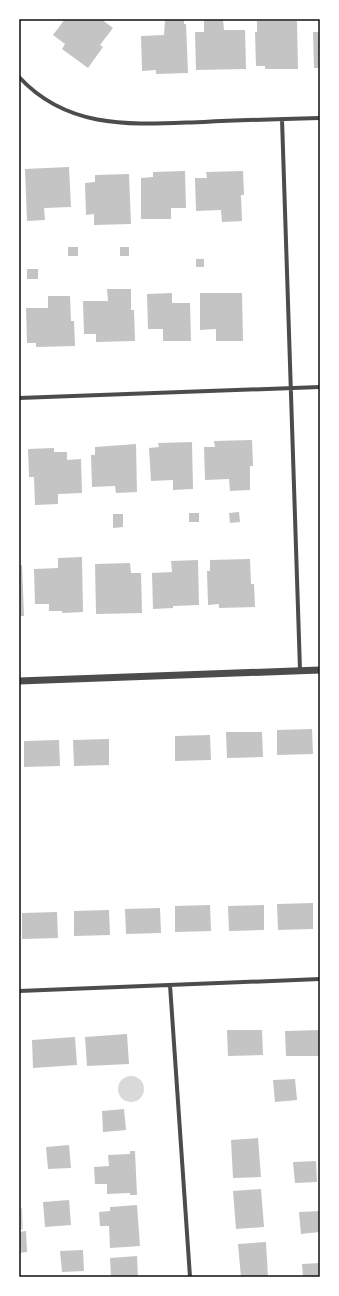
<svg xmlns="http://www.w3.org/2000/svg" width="339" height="1296" font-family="Inter,sans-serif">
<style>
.water{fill:#d9d9d9}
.building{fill:#c4c4c4}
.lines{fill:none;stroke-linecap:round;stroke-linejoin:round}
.minor{stroke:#4c4c4c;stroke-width:4}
.tertiary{stroke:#4c4c4c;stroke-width:7}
.neatline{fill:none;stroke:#111;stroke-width:1.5}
</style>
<rect width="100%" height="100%" fill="#fff"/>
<path class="water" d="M118 1089a13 13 0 1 1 26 0a13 13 0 1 1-26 0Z
M19,1208H22L23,1229L19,1230Z"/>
<path class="building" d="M65,19H101L113,28L100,45L103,47L88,68L62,49L65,44L53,35Z
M165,19H184V24H186L188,73L156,74V70L142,71L141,36L164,35Z
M204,20H223L224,30H245L246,69L196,70L195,32H204Z
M257,21H297L298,69H265V66H256L255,32H257Z
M313,32H320V68H314Z
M69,167L71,207L44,208L45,220L27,221L25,169Z
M185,171L186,208H171V219H141V178L153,177V172Z
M243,171L244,195H241L242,221L222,222L221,210L196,211L195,178H207L206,172Z
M129,174L131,224L94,225V214L86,215L85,183L95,182V175Z
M68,247H78V256H68Z
M120,247H129V256H120Z
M196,259H204V267H196Z
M27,269H38V279H27Z
M107,289H131V310H134L135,341L96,342V334H84L83,301H108Z
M172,293V303H190L191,341H163V329H148L147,294Z
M200,293H242L243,341H216V329L200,330Z
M48,296H70L71,321H74L75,346L36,347V343H27L26,308H48Z
M252,440L253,466H250V490L230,491L229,479L205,480L204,447H215L214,441Z
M192,442L193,489L173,490V480L151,481L149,448L159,447L158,443Z
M136,444L137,492L116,493L115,486L92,487L91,455H95V447Z
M54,448V452H67V460L81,459L82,493L58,494V504L35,505L34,477H29V475L28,449Z
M239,512L240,522L230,523L229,513Z
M189,513H199V522H189Z
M113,514H123V527L113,528Z
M82,557L83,612L62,613V611H49V604H35L34,569L58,568V558Z
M250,559L251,584H254L255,607L219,608V604L208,605L207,571H210V560Z
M198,560L199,605L173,606V608L153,609L152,573L172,572L171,561Z
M130,563L131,573H141L142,613L96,614L95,564Z
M19,565H22L24,616H19Z
M312,729L313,754L277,755V730Z
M226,732H262L263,757L227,758Z
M210,735L211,760L175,761V736Z
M109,739V765L74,766L73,740Z
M59,740L60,766L24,767V741Z
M313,903V929L278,930L277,904Z
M210,905L211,931L175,932V906Z
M264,905V930L229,931L228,906Z
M160,908L161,933L126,934L125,909Z
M109,910L110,935L74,936V911Z
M57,912L58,938L22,939V913Z
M227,1030H262L263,1055L228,1056Z
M320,1030V1056H286L285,1031Z
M127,1034L129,1064L87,1066L85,1037Z
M75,1037L77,1065L33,1068L32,1040Z
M295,1079L297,1100L275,1102L273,1080Z
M124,1109L126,1130L103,1132L102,1111Z
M258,1138L261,1177L233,1178L231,1140Z
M69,1145L71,1168L48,1169L46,1147Z
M130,1151H135L137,1195H130V1193L107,1194V1184H95L94,1167L109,1166L108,1155L130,1154Z
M316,1161L317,1182L295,1183L293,1162Z
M261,1189L264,1227L236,1229L233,1191Z
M69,1200L71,1225L45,1227L43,1202Z
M137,1205L140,1246L110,1248L109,1226H100L99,1212L110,1211V1207Z
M320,1211V1232L301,1234L299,1212Z
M26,1231L27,1252L19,1253V1232Z
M266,1242L268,1277H241L238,1244Z
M83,1250L84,1271L62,1272L60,1251Z
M137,1256L138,1277H111L110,1258Z
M320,1263V1277H303L302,1264Z"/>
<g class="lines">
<path class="minor" d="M19,77C70,132 137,124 204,122C243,120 281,119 320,118
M282,119L300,670
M19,398L320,387
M170,985L190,1277
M19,991L320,979"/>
<path class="tertiary" d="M19,681L320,670"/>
</g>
<rect width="339" height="1296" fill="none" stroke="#ffffff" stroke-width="40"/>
<rect x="20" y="20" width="299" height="1256" class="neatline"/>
</svg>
